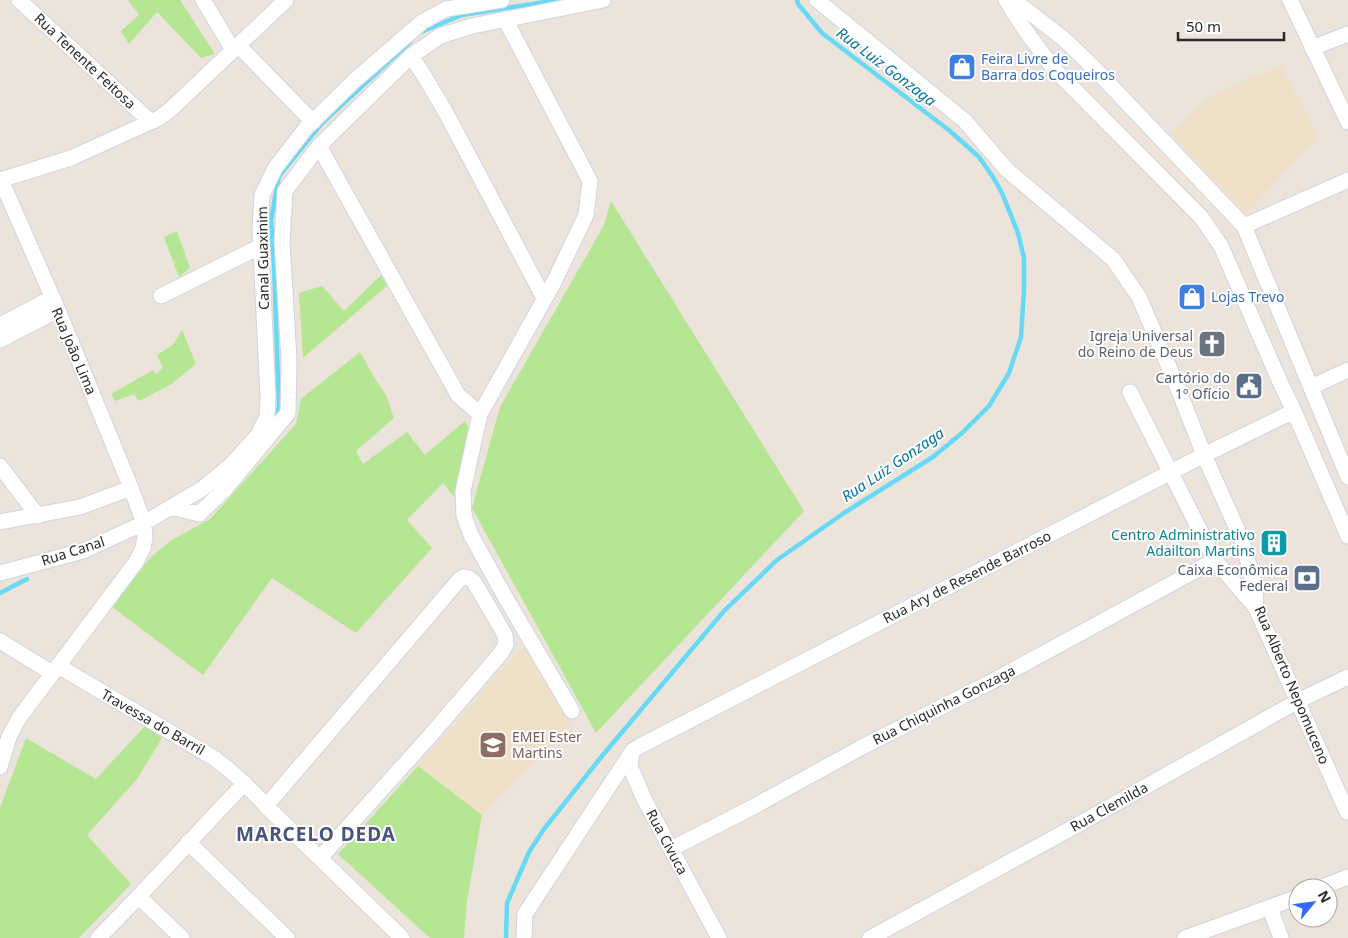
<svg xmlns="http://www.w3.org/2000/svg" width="1348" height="938" font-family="'Noto Sans',sans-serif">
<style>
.education{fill:#efe0c8}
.green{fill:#b5e693}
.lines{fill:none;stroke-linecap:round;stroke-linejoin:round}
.stream{stroke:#66d9f5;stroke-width:4.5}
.minor-casing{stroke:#cfd4e3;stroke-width:17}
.minor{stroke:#fff;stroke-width:15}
.labels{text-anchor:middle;stroke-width:4;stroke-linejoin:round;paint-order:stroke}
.shop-label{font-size:14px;fill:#366cbe;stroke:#fff;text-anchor:start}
.street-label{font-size:14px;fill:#292929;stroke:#fff}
.worship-label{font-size:14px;fill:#5b616d;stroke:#fff;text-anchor:end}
.service-label{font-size:14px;fill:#4e5e75;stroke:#fff;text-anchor:end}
.culture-label{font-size:14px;fill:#0d838f;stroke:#fff;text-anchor:end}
.education-label{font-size:14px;fill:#785e54;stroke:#fff;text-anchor:start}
.water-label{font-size:15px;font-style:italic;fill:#0676a0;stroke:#fff}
.district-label{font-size:19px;font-weight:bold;letter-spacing:1px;fill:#47547c;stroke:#fff}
</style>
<rect width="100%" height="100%" fill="#ece3da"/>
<path class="education" d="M1280,65L1318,137L1246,213L1171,134L1208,98Z
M526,643L571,724L482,815L418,766Z"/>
<path class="green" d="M128,0H180L215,54L201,58L157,12L129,44L121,31L139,15Z
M611,201L804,511L596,733L472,508L500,407L604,225Z
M177,231L190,268L179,277L164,237Z
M381,275L387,286L303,358L299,293L322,286L344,311Z
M182,330L196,364L170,385L139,401L134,394L115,401L111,394L153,370L156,374L163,368L157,355L173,345Z
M360,352L377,382L386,395L394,418L356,451L363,464L407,432L425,455L465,421L468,427L454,497L443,483L407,520L432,548L356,633L272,578L203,675L111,606L152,556L172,540L210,519L296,424L301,399Z
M145,726L162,738L137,779L87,835L131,884L79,938H0V808L26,738L96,779Z
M418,766L482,815L467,901L464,938H430L338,854Z"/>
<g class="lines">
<path class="stream" d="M421,32L462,15L558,0
M273,421L279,408L274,265L271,220L279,176L322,123L410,42
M0,593L27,579
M506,938L507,903L529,852L544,829L602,756L724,611L777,560L844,513L933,457L962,433L989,406L1009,373L1021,337L1024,290V258L1018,233L1002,193L993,177L979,157L950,131L822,33L798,4L797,0"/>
<defs>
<path id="minor" d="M19,0L151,122
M203,0L233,50
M817,0L965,121L1007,170L1113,259L1139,297L1175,381L1204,455L1241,538L1250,568L1255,590L1256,608L1347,812
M1006,0L1025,30L1054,69L1201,217L1221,246L1280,382L1294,411L1348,536
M1014,0L1065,40L1093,67L1244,226L1348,477
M1290,0L1348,122
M505,19L590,181L586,215L554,282L480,414L463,491L464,516L471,535L504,595L572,711
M238,45L313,122
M1312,48L1348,34
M411,56L423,74L445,111L544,298
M319,146L458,395L480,414
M0,180L71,158L159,118L170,110L286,0
M1244,226L1348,180
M161,296L261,246
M0,325L52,298
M0,340L58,310
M1311,387L1348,370
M1130,392L1215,560L1256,608
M0,466L38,516
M171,507L199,514L226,488L288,413L289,360L282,241L285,191L319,146L411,56L440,36L472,26L603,0
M0,522L80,507L131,488
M0,573L83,551L144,523L202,489L231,465L258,435L267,417L268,397L260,230L262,195L275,168L306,128L354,81L422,22L446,9L502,0
M0,641L52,673
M58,666L214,758C233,772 250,788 266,806L402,938
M0,767L9,737L19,718L136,562L143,548L145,537L144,523L131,488L58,310L1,180
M266,806L459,580L464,577L469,578L474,582L505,635L506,644L501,653L429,737L320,858
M188,842L287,938
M671,849L751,808L864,746L989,683L1215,560
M1320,888L1348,877
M139,897L182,938
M1270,908L1281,938
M98,938C149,888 195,834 245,783
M524,938L525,914L631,753
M719,938L644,799L630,766L632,751L640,746L1204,455L1294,411
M870,938L1072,828L1298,701L1348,677
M1185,938L1298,897"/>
</defs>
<use href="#minor" class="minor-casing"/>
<use href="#minor" class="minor"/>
</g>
<defs>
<symbol id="shop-square" viewBox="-11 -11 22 22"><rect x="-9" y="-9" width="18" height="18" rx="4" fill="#3f7fe0" stroke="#fff"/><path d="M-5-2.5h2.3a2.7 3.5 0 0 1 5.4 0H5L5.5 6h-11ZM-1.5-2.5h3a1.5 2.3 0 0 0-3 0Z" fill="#fff"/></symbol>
<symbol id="church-square" viewBox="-11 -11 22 22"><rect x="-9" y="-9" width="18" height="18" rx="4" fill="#6b7280" stroke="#fff"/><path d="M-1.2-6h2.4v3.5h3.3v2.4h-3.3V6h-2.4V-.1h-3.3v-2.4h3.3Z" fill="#fff"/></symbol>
<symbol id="civic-square" viewBox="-11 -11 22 22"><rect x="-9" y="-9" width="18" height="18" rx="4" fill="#5c6f8a" stroke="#fff"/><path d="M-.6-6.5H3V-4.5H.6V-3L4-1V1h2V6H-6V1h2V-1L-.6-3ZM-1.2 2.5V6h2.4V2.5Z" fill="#fff"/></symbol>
<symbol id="building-square" viewBox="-11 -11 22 22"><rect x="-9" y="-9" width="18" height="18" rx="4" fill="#0f9aa8" stroke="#fff"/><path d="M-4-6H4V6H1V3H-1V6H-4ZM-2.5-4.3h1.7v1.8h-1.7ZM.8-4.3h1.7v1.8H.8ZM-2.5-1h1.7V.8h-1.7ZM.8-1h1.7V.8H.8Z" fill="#fff"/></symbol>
<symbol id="bank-square" viewBox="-11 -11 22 22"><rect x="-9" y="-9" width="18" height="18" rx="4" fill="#5c6f8a" stroke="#fff"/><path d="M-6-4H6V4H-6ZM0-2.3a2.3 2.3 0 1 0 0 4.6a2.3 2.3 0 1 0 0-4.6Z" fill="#fff"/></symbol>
<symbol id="school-square" viewBox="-11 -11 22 22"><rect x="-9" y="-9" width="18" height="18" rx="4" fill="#8d6e63" stroke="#fff"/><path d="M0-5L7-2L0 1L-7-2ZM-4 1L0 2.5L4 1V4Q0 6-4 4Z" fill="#fff"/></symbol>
</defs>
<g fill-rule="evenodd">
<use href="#shop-square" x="946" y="51" width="32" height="32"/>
<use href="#shop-square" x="1176" y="281" width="32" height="32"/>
<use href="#church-square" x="1196" y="328" width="32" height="32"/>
<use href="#civic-square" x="1233" y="370" width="32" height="32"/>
<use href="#building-square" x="1258" y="527" width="32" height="32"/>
<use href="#bank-square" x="1291" y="562" width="32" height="32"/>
<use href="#school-square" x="477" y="729" width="32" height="32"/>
</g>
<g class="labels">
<g class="shop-label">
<text x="981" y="64">Feira Livre de<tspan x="981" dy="16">Barra dos Coqueiros</tspan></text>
<text x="1211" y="302">Lojas Trevo</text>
</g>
<g class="street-label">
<text transform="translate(85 61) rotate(43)" y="5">Rua Tenente Feitosa</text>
<text transform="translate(263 258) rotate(-91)" y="5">Canal Guaxinim</text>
<text transform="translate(74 351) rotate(67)" y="5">Rua João Lima</text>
<text transform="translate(73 551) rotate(-18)" y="5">Rua Canal</text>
<text transform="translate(967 577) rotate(-27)" y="5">Rua Ary de Resende Barroso</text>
<text transform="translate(1292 685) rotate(67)" y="5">Rua Alberto Nepomuceno</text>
<text transform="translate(944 705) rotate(-27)" y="5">Rua Chiquinha Gonzaga</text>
<text transform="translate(153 722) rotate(30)" y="5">Travessa do Barril</text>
<text transform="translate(1109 807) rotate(-29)" y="5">Rua Clemilda</text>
<text transform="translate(667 842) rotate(62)" y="5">Rua Civuca</text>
</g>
<g class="worship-label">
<text x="1193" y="341">Igreja Universal<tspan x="1193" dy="16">do Reino de Deus</tspan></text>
</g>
<g class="service-label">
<text x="1230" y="383">Cartório do<tspan x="1230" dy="16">1º Ofício</tspan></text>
<text x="1288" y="575">Caixa Econômica<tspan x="1288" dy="16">Federal</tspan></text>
</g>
<g class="culture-label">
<text x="1255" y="540">Centro Administrativo<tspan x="1255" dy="16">Adailton Martins</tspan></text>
</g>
<g class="education-label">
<text x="512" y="742">EMEI Ester<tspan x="512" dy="16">Martins</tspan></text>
</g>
<g class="water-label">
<text transform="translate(886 67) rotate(37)" y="5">Rua Luiz Gonzaga</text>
<text transform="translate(893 465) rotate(-34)" y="5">Rua Luiz Gonzaga</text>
</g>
<g class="district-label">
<text x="316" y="841">MARCELO DEDA</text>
</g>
</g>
<g transform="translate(1313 903) rotate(61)"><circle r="24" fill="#ffffff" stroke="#a9a9a9"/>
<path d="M0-4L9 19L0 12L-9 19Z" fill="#3468ff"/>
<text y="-8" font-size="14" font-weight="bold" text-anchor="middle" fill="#292929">N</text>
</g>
<path d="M1178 32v8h106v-8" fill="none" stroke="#292929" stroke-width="2.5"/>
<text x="1186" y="32" font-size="15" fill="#292929" stroke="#ffffff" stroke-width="4" paint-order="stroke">50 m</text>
</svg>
